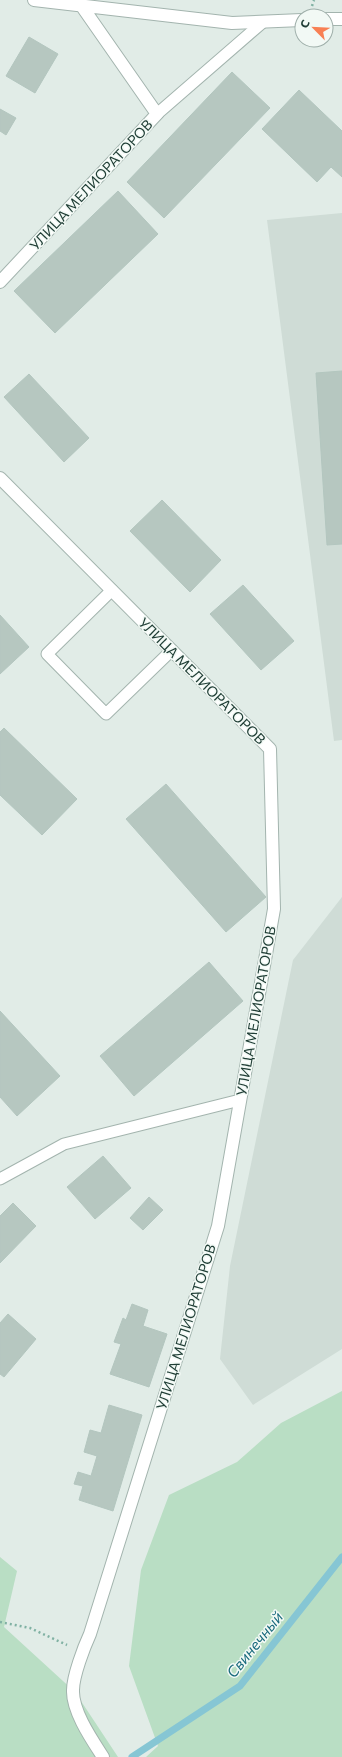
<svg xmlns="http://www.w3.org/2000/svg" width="342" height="1757" font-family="Commissioner,sans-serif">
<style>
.built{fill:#cfdcd6}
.green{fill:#b9dec4}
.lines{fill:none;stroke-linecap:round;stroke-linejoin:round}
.stream{stroke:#86c6d4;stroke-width:7}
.building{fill:#b6c7c0;stroke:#b3c6bf}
.service-casing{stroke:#a3b4ae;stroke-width:13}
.minor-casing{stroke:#a3b4ae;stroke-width:14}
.path{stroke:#80b1a3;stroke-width:2.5;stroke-dasharray:2 3;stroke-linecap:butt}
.service{stroke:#fff;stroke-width:11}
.minor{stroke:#fff;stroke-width:12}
.labels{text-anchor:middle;stroke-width:3;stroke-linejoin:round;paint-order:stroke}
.street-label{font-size:14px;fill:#203e36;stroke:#f2f9f5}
.water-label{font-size:15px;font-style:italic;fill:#18697c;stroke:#f2f9f5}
</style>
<rect width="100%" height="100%" fill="#e1ece7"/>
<path class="built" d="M342,213V740L334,741L267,220Z
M342,897V1349L253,1405L220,1359L230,1266L293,960Z"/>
<path class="green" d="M342,1391V1757H146L158,1746L129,1666L141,1570L169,1495L237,1462L281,1423Z
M0,1557L17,1571L4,1627L75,1692L118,1757H0Z"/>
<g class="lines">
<path class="stream" d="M132,1757L240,1686L342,1557"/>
</g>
<path class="building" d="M29,37L58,54L35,93L6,76Z
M232,72L270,108L164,218L127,182Z
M299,90L342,131V177L331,167L317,182L262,129Z
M0,109L16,118L6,135L0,131Z
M118,191L158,234L55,333L14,291Z
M342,371V544L327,545L316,373Z
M29,374L89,438L64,462L4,397Z
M162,500L221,560L190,592L130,531Z
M243,585L294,641L261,670L210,614Z
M0,615L29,647L0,674Z
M4,728L77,799L42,835L0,795V732Z
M166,784L266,897L226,932L126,819Z
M209,962L243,1001L134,1096L100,1056Z
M0,1011L60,1076L17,1116L0,1097Z
M103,1156L131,1188L95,1219L67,1187Z
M149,1197L163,1210L143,1230L130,1218Z
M13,1203L36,1226L0,1263V1216Z
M132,1304L148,1310L143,1326L167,1334L149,1387L110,1374L121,1344L114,1342L123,1318L126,1320Z
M8,1314L36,1339L4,1377L0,1374V1323Z
M109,1405L142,1415L113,1511L79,1500L83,1486L74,1484L78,1472L91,1476L97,1456L84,1452L90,1430L101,1433Z"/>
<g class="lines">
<defs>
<path id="service" d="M157,114L263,22
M112,590L47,654L106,714L172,650
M0,1179L64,1144L240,1100"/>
<path id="minor" d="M34,0L232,23L302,20
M326,19H342
M0,282L157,114L81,5
M0,478L270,749L274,909L218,1226L90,1634C84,1647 73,1676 73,1690C72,1711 92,1740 103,1757"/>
</defs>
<use href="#service" class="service-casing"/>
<use href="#minor" class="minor-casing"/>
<path class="path" d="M312,6L314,0
M0,1622L30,1628L67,1645"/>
<use href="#service" class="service"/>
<use href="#minor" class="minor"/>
</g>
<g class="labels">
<g class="street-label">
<text transform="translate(91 185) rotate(-47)" y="5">УЛИЦА МЕЛИОРАТОРОВ</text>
<text transform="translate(202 681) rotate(45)" y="5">УЛИЦА МЕЛИОРАТОРОВ</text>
<text transform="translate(256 1011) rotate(-80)" y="5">УЛИЦА МЕЛИОРАТОРОВ</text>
<text transform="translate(186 1327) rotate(-73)" y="5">УЛИЦА МЕЛИОРАТОРОВ</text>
</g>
<g class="water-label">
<text transform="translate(255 1645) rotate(-51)" y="5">Свинечный</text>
</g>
</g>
<g transform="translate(314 28) rotate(294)"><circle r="19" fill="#f2f9f5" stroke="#9eaea9"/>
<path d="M0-3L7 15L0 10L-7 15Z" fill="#f88054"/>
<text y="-6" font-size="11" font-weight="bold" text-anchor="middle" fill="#203e36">С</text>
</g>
</svg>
